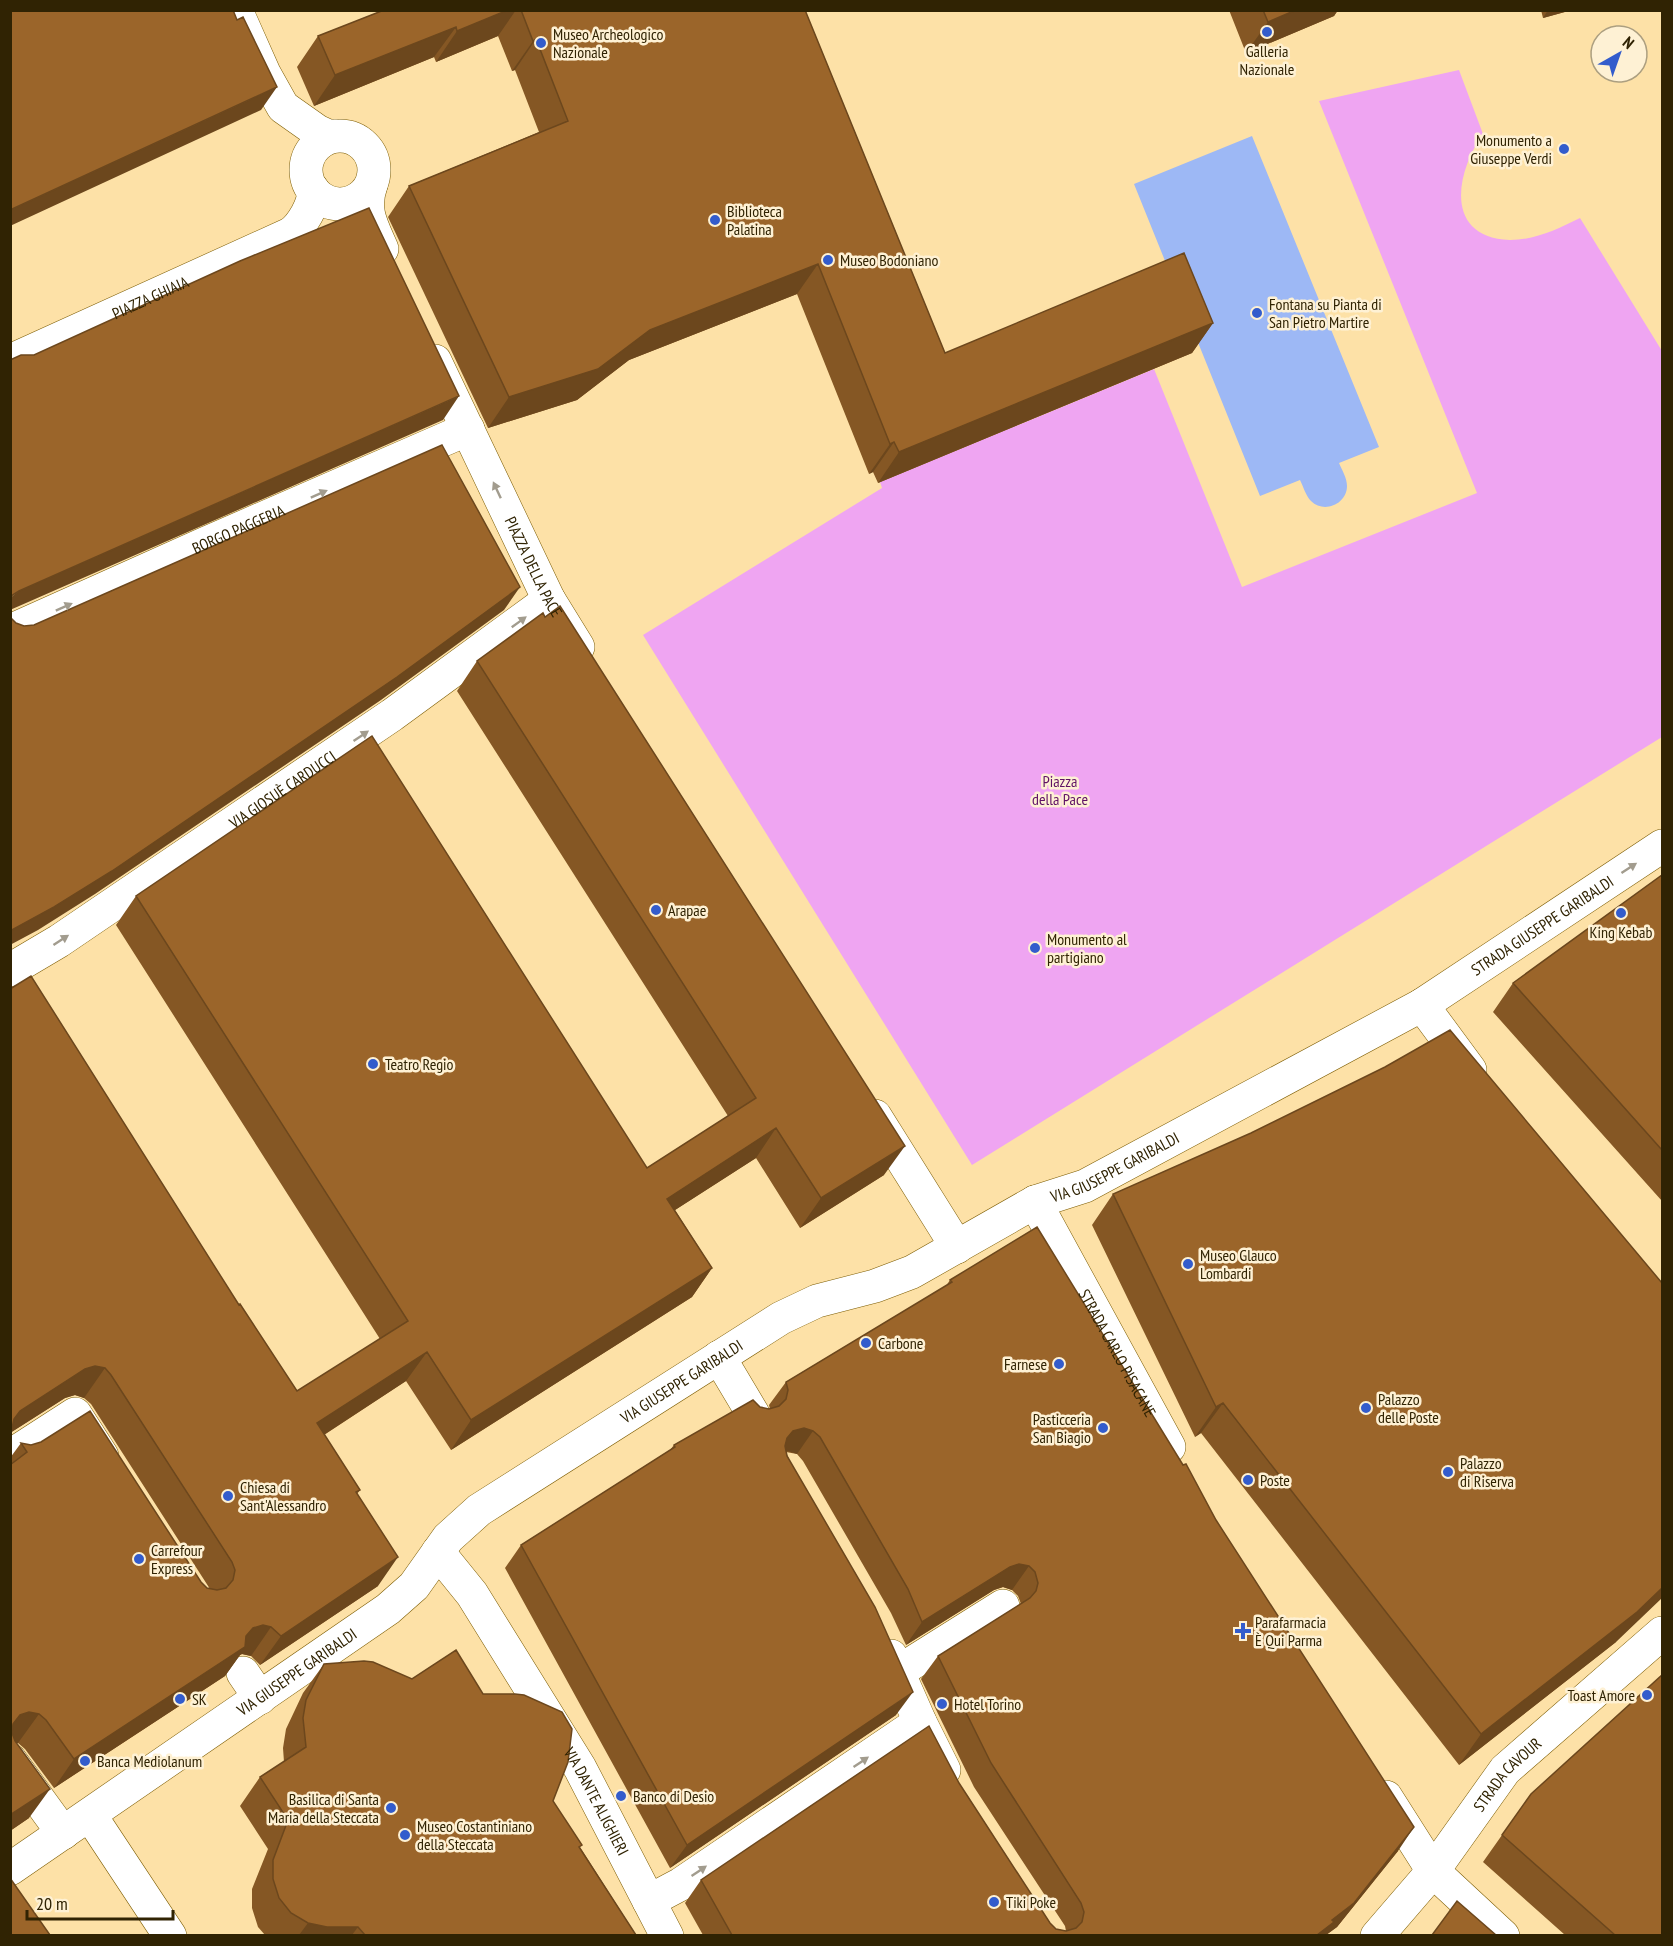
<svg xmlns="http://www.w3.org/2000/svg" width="1673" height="1946" font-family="'PT Sans Narrow',sans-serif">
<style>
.green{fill:#efa5f2}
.water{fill:#9db8f5}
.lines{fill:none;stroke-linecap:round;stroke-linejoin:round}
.street-casing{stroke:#7d5d03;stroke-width:34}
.street{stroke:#fff;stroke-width:33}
.wall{fill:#855724}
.shaded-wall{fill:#6c471d}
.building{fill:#9b652a;stroke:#6c471d;stroke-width:1.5}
.oneway{fill:#a29c8e}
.poi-dot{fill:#335ccc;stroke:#fef1d4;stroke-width:2}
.labels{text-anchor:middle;stroke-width:5;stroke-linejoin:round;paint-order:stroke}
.poi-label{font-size:16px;fill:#302303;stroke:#fef1d4;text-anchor:start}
.street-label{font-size:16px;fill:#302303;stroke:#fef1d4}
.park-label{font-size:16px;fill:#601265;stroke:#fef1d4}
</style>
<rect width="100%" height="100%" fill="#fde1a7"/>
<path class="green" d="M1459,70L1483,134C1456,172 1443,237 1510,240C1535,240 1558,229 1580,218L1662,351V737L972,1165L643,635L882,488L880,482L1154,369L1242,587L1477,493L1319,101Z"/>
<path class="water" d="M1252,136L1379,447L1339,463C1342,470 1347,478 1347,486C1347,504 1324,514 1311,501C1306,496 1303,486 1300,480L1260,496L1134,184Z"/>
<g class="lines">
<defs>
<g id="street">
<path d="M236,10L264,73L283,107L317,131L328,136H334"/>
<circle cx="340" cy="170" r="34"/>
<path d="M371,185C362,210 372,226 382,249"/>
<path id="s1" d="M10,361L290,234C301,227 316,203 313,190"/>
<path id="s2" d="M435,361L549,600L578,647"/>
<path id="s3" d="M10,631L204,544L468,429"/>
<path id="s4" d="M10,970L59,941L392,715L549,600"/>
<path d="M1422,1005L1470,1070"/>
<path d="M875,1116L957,1247"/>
<path id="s5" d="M1035,1202L1169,1447"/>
<path d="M719,1357L753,1414"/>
<path d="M10,1456L75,1414L102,1456"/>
<path id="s6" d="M438,1552L472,1594L580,1768L667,1936"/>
<path d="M891,1656L920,1722L944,1770"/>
<path d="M898,1672L1003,1606"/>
<path d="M243,1673L260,1698"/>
<path d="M10,1760L63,1833"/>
<path d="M1386,1797L1433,1871L1503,1936"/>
<path d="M90,1815L170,1936"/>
<path id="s7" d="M10,1869L388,1609L414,1586L448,1538L479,1510L781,1318L817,1301L875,1286L912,1272L1035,1202L1085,1186L1422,1005L1662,846"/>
<path d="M649,1901L681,1884L920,1722"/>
<path id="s8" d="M1377,1936L1433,1871L1505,1770L1662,1633"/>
</g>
</defs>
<use href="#street" class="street-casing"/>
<use href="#street" class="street"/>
</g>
<path class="wall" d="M384,10H805L945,353L1213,323L1192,353L878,483L873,472L869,474L797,294L629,360L577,400L488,428L388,217L409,186L539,132L515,70L512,71L498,36L436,62L434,57L314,106L297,67L318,36Z
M1229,10H1338L1334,16L1246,53Z
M1541,10H1572L1543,18Z
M477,661L884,1175L800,1228L756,1158L675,1210L712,1268L692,1297L451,1450L406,1381L324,1435L360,1490L357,1494L378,1586L260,1665L251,1656L242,1654L240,1655L225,1676L54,1788L25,1749L18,1743H16L29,1818L10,1831V1458L21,1443L207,1588L210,1589L91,1404L84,1398L75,1395L65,1398L10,1433V989L239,1305L297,1391L380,1339L116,925L136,896L647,1168L728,1116L457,691Z
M1662,875V1201L1493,1012L1513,983Z
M1113,1194L1616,1642L1459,1765L1201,1433L1195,1437L1092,1225Z
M950,1280L1398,1851L1337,1927L1326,1935H703L685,1903L701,1880L959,1783L1050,1923L1056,1929L1066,1931L1065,1926L974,1787L921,1679L938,1656L1021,1604L1018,1596L1012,1590L1003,1587L994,1590L906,1645L891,1613L803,1461L797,1454L786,1452L896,1715L670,1868L505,1568L521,1545L670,1450L674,1445L760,1407L770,1409L769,1405L786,1382L946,1286Z
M324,1664L412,1679L483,1694L553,1801L580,1847L636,1935H265L258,1927L252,1908V1889L268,1849L240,1806L260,1777L284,1762L283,1748L286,1729L303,1693Z
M1531,1794L1662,1935H1565L1483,1862Z"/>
<path class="shaded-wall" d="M508,10H516L498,36L436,62L457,31Z
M1296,10H1338L1334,16L1246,53L1268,22Z
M1548,10H1572L1543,18Z
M456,27L434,57L314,106L335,75Z
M536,39L515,70L512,71L533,41Z
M277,87L261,110L10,226V210Z
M818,264L797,294L629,360L577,400L488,428L509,397L650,330Z
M1213,323L1192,353L878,483L899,452Z
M459,396L443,420L10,610V598L19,591Z
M894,442L873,472L869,474L890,444Z
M520,587L504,610L381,700L95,894L38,930L10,945V931Z
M776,1128L756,1158L647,1228L667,1199Z
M905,1146L884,1175L800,1228L821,1198Z
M712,1268L692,1297L451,1450L471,1420Z
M427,1352L406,1381L296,1453L317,1423Z
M95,1366L105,1368L84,1398L75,1395L65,1398L10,1433V1430L12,1428L10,1423L20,1411L85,1369Z
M1223,1403L1201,1433L1195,1437L1216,1407Z
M804,1428L813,1431L797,1454L788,1451L777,1454L787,1438L793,1431Z
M398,1557L378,1586L260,1665L281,1636Z
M1019,1564L1029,1566L1012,1590L1003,1587L994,1590L906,1645L922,1622L1010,1567Z
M1662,1588V1598L1616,1642L1459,1765L1481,1734Z
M263,1625L271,1627L251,1656L242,1654L240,1655L225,1676L54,1788L74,1759L246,1636L253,1628Z
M913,1692L896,1715L670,1868L687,1845Z
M29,1712L39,1714L18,1743L10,1742V1728L20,1715Z
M50,1789L29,1818L10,1831V1815Z
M1414,1827L1398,1851L1337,1927L1326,1935H1317L1332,1920Z
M308,1923L358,1927L352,1935H299Z"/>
<path class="building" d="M10,10H233L237,20L243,17L277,87L10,210Z
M384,10H508L457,31L456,27L335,75L318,36Z
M521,10H805L945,353L1184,253L1213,323L899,452L894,442L890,444L818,264L650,330L598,369L509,397L409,186L568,121L536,39L533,41Z
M1263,10H1296L1268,22Z
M369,208L459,396L19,591L11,596L10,599V360L21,355H34L240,261Z
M442,445L520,587L397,677L112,871L54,907L10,931V617L16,623L24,626L34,625Z
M560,606L905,1146L821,1198L776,1128L667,1199L712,1268L471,1420L427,1352L317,1423L360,1490L356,1492L398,1557L281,1636L271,1627L263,1625L253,1628L246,1636L245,1647L74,1759L46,1720L39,1714L29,1712L20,1715L13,1724L12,1733L15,1741L50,1789L10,1815V1465L27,1452L21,1443L31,1445L41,1442L90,1411L201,1582L207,1588L217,1590L226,1588L233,1580L235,1570L232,1562L111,1375L105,1368L95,1366L85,1369L20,1411L14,1419L12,1428L10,1426V989L31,976L239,1305L240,1304L297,1391L408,1321L136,896L372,736L647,1168L756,1098L477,661L543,613L545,617Z
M1662,875V1150L1513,983Z
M1450,1030L1662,1283V1588L1637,1612L1481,1734L1223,1403L1216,1407L1113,1194L1251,1133L1385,1067Z
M1037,1227L1183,1465L1186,1464L1216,1520L1414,1827L1354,1903L1332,1920L1334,1922L1317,1935H732L701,1880L929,1726L959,1783L1050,1923L1056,1929L1066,1931L1076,1928L1082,1922L1084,1912L1081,1903L991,1763L938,1656L1030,1598L1036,1591L1038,1583L1035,1572L1029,1566L1019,1564L1010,1567L922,1622L908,1589L820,1437L813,1431L804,1428L793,1431L787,1438L785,1446L787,1456L875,1607L913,1692L687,1845L521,1545L675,1447L674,1445L753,1400L760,1407L769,1409L779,1406L786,1399L788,1390L786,1382L952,1282L950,1280Z
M456,1650L483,1694H515L524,1695L562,1712L572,1729L568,1762L553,1801L582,1845L579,1847L636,1935H365L358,1927H327L308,1923L291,1913L279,1898L273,1879V1860L288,1820L260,1777L306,1747L303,1718L306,1700L324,1664L364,1661L373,1662L412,1679Z
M1662,1675V1935H1615L1502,1835L1531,1794Z
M10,1878L50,1935H10Z
M1457,1901L1496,1935H1497H1432Z"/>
<defs><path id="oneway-solid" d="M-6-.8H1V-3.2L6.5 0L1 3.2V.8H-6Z" transform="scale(1.5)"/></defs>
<g class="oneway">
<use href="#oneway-solid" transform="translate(497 490) rotate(-115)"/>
<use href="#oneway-solid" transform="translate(319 494) rotate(-24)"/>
<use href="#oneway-solid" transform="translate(64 607) rotate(-24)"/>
<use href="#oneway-solid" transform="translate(519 622) rotate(-36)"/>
<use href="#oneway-solid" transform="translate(361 736) rotate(-34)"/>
<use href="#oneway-solid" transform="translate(1629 868) rotate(-33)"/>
<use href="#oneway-solid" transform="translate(61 940) rotate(-33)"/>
<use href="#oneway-solid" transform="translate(861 1762) rotate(-34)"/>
<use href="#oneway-solid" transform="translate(699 1871) rotate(-34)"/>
</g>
<g class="poi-dot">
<circle cx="1267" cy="32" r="6"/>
<circle cx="541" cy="43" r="6"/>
<circle cx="1564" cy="149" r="6"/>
<circle cx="715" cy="220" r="6"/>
<circle cx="828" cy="260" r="6"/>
<circle cx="1257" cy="313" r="6"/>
<circle cx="656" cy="910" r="6"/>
<circle cx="1621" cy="913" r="6"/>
<circle cx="1035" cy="948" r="6"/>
<circle cx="373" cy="1064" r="6"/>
<circle cx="1188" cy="1264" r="6"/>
<circle cx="866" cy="1343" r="6"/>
<circle cx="1059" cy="1364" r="6"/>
<circle cx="1366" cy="1408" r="6"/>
<circle cx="1103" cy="1428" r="6"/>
<circle cx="1448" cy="1472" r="6"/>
<circle cx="1248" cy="1480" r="6"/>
<circle cx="228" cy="1496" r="6"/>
<circle cx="139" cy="1559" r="6"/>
<path d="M1240 1622h6v6h6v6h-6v6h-6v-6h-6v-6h6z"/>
<circle cx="1647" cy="1695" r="6"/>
<circle cx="180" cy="1699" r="6"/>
<circle cx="942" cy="1704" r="6"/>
<circle cx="85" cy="1761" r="6"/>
<circle cx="621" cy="1796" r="6"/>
<circle cx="391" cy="1808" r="6"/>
<circle cx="405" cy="1835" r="6"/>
<circle cx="994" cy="1902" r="6"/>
</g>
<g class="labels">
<g class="poi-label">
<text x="553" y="40">Museo Archeologico<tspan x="553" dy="18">Nazionale</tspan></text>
<text x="1267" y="57" text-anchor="middle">Galleria<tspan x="1267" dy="18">Nazionale</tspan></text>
<text x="1552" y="146" text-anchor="end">Monumento a<tspan x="1552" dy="18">Giuseppe Verdi</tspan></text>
<text x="727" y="217">Biblioteca<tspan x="727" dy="18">Palatina</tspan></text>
<text x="840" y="266">Museo Bodoniano</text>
<text x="1269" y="310">Fontana su Pianta di<tspan x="1269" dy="18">San Pietro Martire</tspan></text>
<text x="668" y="916">Arapae</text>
<text x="1621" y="938" text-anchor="middle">King Kebab</text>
<text x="1047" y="945">Monumento al<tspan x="1047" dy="18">partigiano</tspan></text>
<text x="385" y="1070">Teatro Regio</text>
<text x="1200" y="1261">Museo Glauco<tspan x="1200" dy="18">Lombardi</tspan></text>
<text x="878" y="1349">Carbone</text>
<text x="1047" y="1370" text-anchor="end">Farnese</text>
<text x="1378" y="1405">Palazzo<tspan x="1378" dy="18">delle Poste</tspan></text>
<text x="1091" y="1425" text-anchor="end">Pasticceria<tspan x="1091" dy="18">San Biagio</tspan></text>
<text x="1460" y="1469">Palazzo<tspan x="1460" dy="18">di Riserva</tspan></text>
<text x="1260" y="1486">Poste</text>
<text x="240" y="1493">Chiesa di<tspan x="240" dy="18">Sant'Alessandro</tspan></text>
<text x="151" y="1556">Carrefour<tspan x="151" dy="18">Express</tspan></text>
<text x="1255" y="1628">Parafarmacia<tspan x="1255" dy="18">È Qui Parma</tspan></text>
<text x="1635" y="1701" text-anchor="end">Toast Amore</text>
<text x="192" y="1705">SK</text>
<text x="954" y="1710">Hotel Torino</text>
<text x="97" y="1767">Banca Mediolanum</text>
<text x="633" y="1802">Banco di Desio</text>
<text x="379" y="1805" text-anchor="end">Basilica di Santa<tspan x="379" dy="18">Maria della Steccata</tspan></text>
<text x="417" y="1832">Museo Costantiniano<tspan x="417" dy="18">della Steccata</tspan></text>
<text x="1006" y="1908">Tiki Poke</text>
</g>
<g class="street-label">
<text dy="6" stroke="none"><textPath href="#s1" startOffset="154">PIAZZA GHIAIA</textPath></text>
<text dy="6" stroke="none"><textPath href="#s3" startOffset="250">BORGO PAGGERIA</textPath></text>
<text dy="6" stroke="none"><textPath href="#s2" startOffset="228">PIAZZA DELLA PACE</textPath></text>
<text dy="6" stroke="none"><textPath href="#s4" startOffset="327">VIA GIOSUÈ CARDUCCI</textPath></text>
<text dy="6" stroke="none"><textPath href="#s7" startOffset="1812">STRADA GIUSEPPE GARIBALDI</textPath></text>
<text dy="6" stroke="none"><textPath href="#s7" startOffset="1320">VIA GIUSEPPE GARIBALDI</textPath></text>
<text dy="6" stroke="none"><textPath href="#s5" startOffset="172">STRADA CARLO PISACANE</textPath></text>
<text dy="6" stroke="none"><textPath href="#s7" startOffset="834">VIA GIUSEPPE GARIBALDI</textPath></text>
<text dy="6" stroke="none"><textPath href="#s7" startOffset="348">VIA GIUSEPPE GARIBALDI</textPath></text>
<text dy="6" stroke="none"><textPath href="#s8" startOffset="208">STRADA CAVOUR</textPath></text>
<text dy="6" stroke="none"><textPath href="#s6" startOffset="296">VIA DANTE ALIGHIERI</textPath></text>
</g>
<g class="park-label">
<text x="1060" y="787">Piazza<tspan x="1060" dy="18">della Pace</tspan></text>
</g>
</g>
<rect width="1673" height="1946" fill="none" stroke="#302303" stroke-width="24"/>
<g transform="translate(1619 54) rotate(40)"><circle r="28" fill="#fef1d4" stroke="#ac9f80" stroke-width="1.5"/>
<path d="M0-4.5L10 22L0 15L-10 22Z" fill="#335ccc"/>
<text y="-9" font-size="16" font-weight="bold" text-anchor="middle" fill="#302303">N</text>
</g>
<path d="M27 1910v9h146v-9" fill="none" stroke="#302303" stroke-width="3"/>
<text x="36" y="1910" font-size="18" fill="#302303" stroke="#fef1d4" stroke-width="4.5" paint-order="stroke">20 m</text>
</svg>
